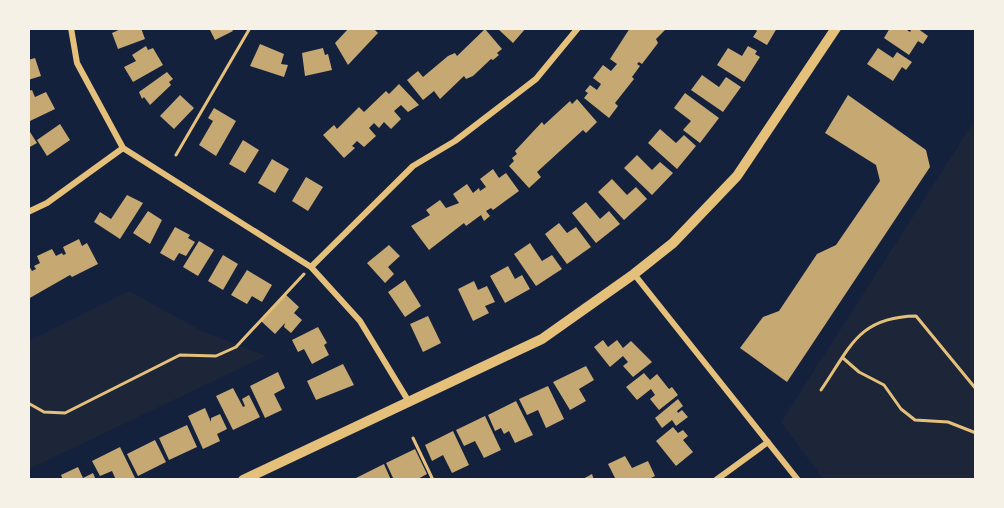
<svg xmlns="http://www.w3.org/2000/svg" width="1004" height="508" font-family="'Fira Sans Condensed',sans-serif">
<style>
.green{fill:#1d2539}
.building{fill:#c6a872}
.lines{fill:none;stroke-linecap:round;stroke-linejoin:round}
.path{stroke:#e5c07b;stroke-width:3}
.minor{stroke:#e5c07b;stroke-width:6}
.tertiary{stroke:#e5c07b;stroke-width:10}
</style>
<rect width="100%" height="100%" fill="#14213d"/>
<path class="green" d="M975,120V479H823L781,422Z
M129,291L202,331L266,356L29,469V341Z"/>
<path class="building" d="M123,28H141L145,39L118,49L112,33Z
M209,28H231L233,31L215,40Z
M349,28H373L378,33L348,65L335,43Z
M497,28H526L513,43Z
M630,28H667L656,39L658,43L642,64L639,62L637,64L640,66L632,77L634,79L615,103L618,106L609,118L584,98L588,93L585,91L590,85L597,90L601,84L593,78L603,65L611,71L617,64L610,59Z
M754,28H777L767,45L753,37L757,31Z
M890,28H904L910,32L912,28H917L928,36L923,44L918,41L909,55L884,38Z
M485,29L502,49L497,53L499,55L493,60L491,59L473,76L466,79L464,76L440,99L434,91L423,100L407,80L418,71L423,77L448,56L455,53L457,56Z
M260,44L284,54L281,64L288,65L284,77L250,66Z
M146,46L148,50L153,48L163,65L133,82L124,67L136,61L132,55Z
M748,46L757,51L755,54L760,57L744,82L717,65L728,48L742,56Z
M323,48L325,55L328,54L332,70L305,76L302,53Z
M878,48L893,58L897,52L912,62L906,70L902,67L893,81L867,64Z
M35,58L41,76L28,80V60Z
M167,72L173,79L169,82L171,85L150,105L144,97L142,99L139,92Z
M702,75L719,87L726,77L741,87L723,112L691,90Z
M399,84L419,105L408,112L401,105L394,111L401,119L391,129L384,122L379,128L374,123L369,128L376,136L364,147L357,141L352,146L355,148L344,158L323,135L334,125L337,129L359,107L364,112L386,91L389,94Z
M32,90L35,97L46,92L55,109L30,121L28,91Z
M685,93L719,118L700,143L683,130L691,121L674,108Z
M180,95L194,108L174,129L160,116Z
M848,95L926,150L930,167L787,382L740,348L763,317L779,311L817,254L836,245L880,181L876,165L825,133Z
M577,99L597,122L586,133L583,130L537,172L541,177L529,188L509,166L514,161L512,158L517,154L515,151L542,122L544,125L570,101L572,104Z
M214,108L236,121L216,156L199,145L213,121L208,118Z
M60,124L70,140L47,156L37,140Z
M660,129L676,143L684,135L696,146L677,169L648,143Z
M30,132L37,143L28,148V133Z
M243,140L259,150L245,173L229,164Z
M637,155L652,170L660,162L673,173L652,195L624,168Z
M272,159L289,169L275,193L258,183Z
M493,169L499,178L506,173L519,191L493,210L491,208L486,211L490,216L484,221L481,215L466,226L464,223L429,250L411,226L430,215L426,210L440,200L446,208L459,203L453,194L467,184L473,193L479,188L480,191L486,187L480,179Z
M306,177L323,187L308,211L292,201Z
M612,179L627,195L636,187L647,199L624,220L598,192Z
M127,195L143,203L120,239L94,222L100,212L111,219Z
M586,202L600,219L609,211L620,224L596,243L572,213Z
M148,211L162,220L150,244L133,233Z
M559,223L567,233L576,227L591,247L567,264L545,234Z
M175,227L190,235L188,238L195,242L186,256L179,253L174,261L160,253Z
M79,239L82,246L87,243L98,264L72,277L70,275L28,299V264L32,271L36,269L34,266L40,263L37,256L52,249L56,256L62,253L63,255L66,254L63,247Z
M199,241L214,250L198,276L183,267Z
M530,243L542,261L552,255L562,269L536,286L514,254Z
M389,245L400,256L388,267L394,274L385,283L367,263Z
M223,255L238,264L223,290L208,281Z
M508,266L515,279L522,275L530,289L505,303L490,276Z
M247,270L272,285L262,302L252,296L247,304L231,295Z
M405,280L421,306L405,317L388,292Z
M474,281L478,290L487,286L495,302L485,306L489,313L473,321L458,289Z
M285,294L299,307L294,313L302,320L291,333L284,327L285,323L275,334L261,321Z
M428,316L441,343L423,352L410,324Z
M318,327L327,343L324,345L329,355L312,364L304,349L298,352L292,340Z
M603,340L608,347L617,340L623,348L631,341L652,362L633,377L623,366L628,362L623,356L610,367L594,347Z
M343,364L354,385L316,400L307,381Z
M586,366L594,380L579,389L586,401L570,410L553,382Z
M278,372L285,388L274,394L282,410L265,418L250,386Z
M644,373L650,380L657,374L669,389L672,387L678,395L659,410L650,399L655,395L651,389L637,400L626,387Z
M548,386L564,419L546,428L538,410L527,415L519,399Z
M233,388L243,407L245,406L242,399L249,395L260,417L233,430L216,396Z
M678,399L683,406L677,411L678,413L682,410L688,417L676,426L672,420L662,428L655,418Z
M516,401L533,435L515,443L509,431L504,434L501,428L495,431L488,415Z
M205,408L211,422V418L220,414L227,429L217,434L220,441L203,449L188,416Z
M485,416L501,450L484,458L475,441L464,446L456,430Z
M187,425L197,447L169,460L159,438Z
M673,427L678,433L683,430L688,436L683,440L693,452L676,466L656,441Z
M453,431L469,465L452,473L443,455L432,461L425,445Z
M155,440L166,462L138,476L127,454Z
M120,447L136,480H116L112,471L100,476L92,461Z
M415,449L427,474L416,480H394L386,463Z
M625,456L632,468L648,461L655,476L647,480H616L608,464Z
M384,464L391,480H352Z
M78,467L83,478L93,473L96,480H63L61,475Z
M592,474L594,480H581Z"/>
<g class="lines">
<path class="path" d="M176,155L250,28
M843,358L859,372L884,385L901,409L915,420L948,422L976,433
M821,390C850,348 858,317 916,316L976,389
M28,403L44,412L65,413L180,355L216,356L236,347L304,274
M413,438L433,480"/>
<path class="minor" d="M71,28L77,63L123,148L311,267L360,321L409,402
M28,212L47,203L123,148
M311,267L413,166L455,141L536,79L578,28
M634,274L798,480
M716,480L768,442"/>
<path class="tertiary" d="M243,480L542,339L634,274L673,243L737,176L836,28"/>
</g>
<rect width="1004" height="508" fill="none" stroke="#f6f1e7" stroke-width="60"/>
</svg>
